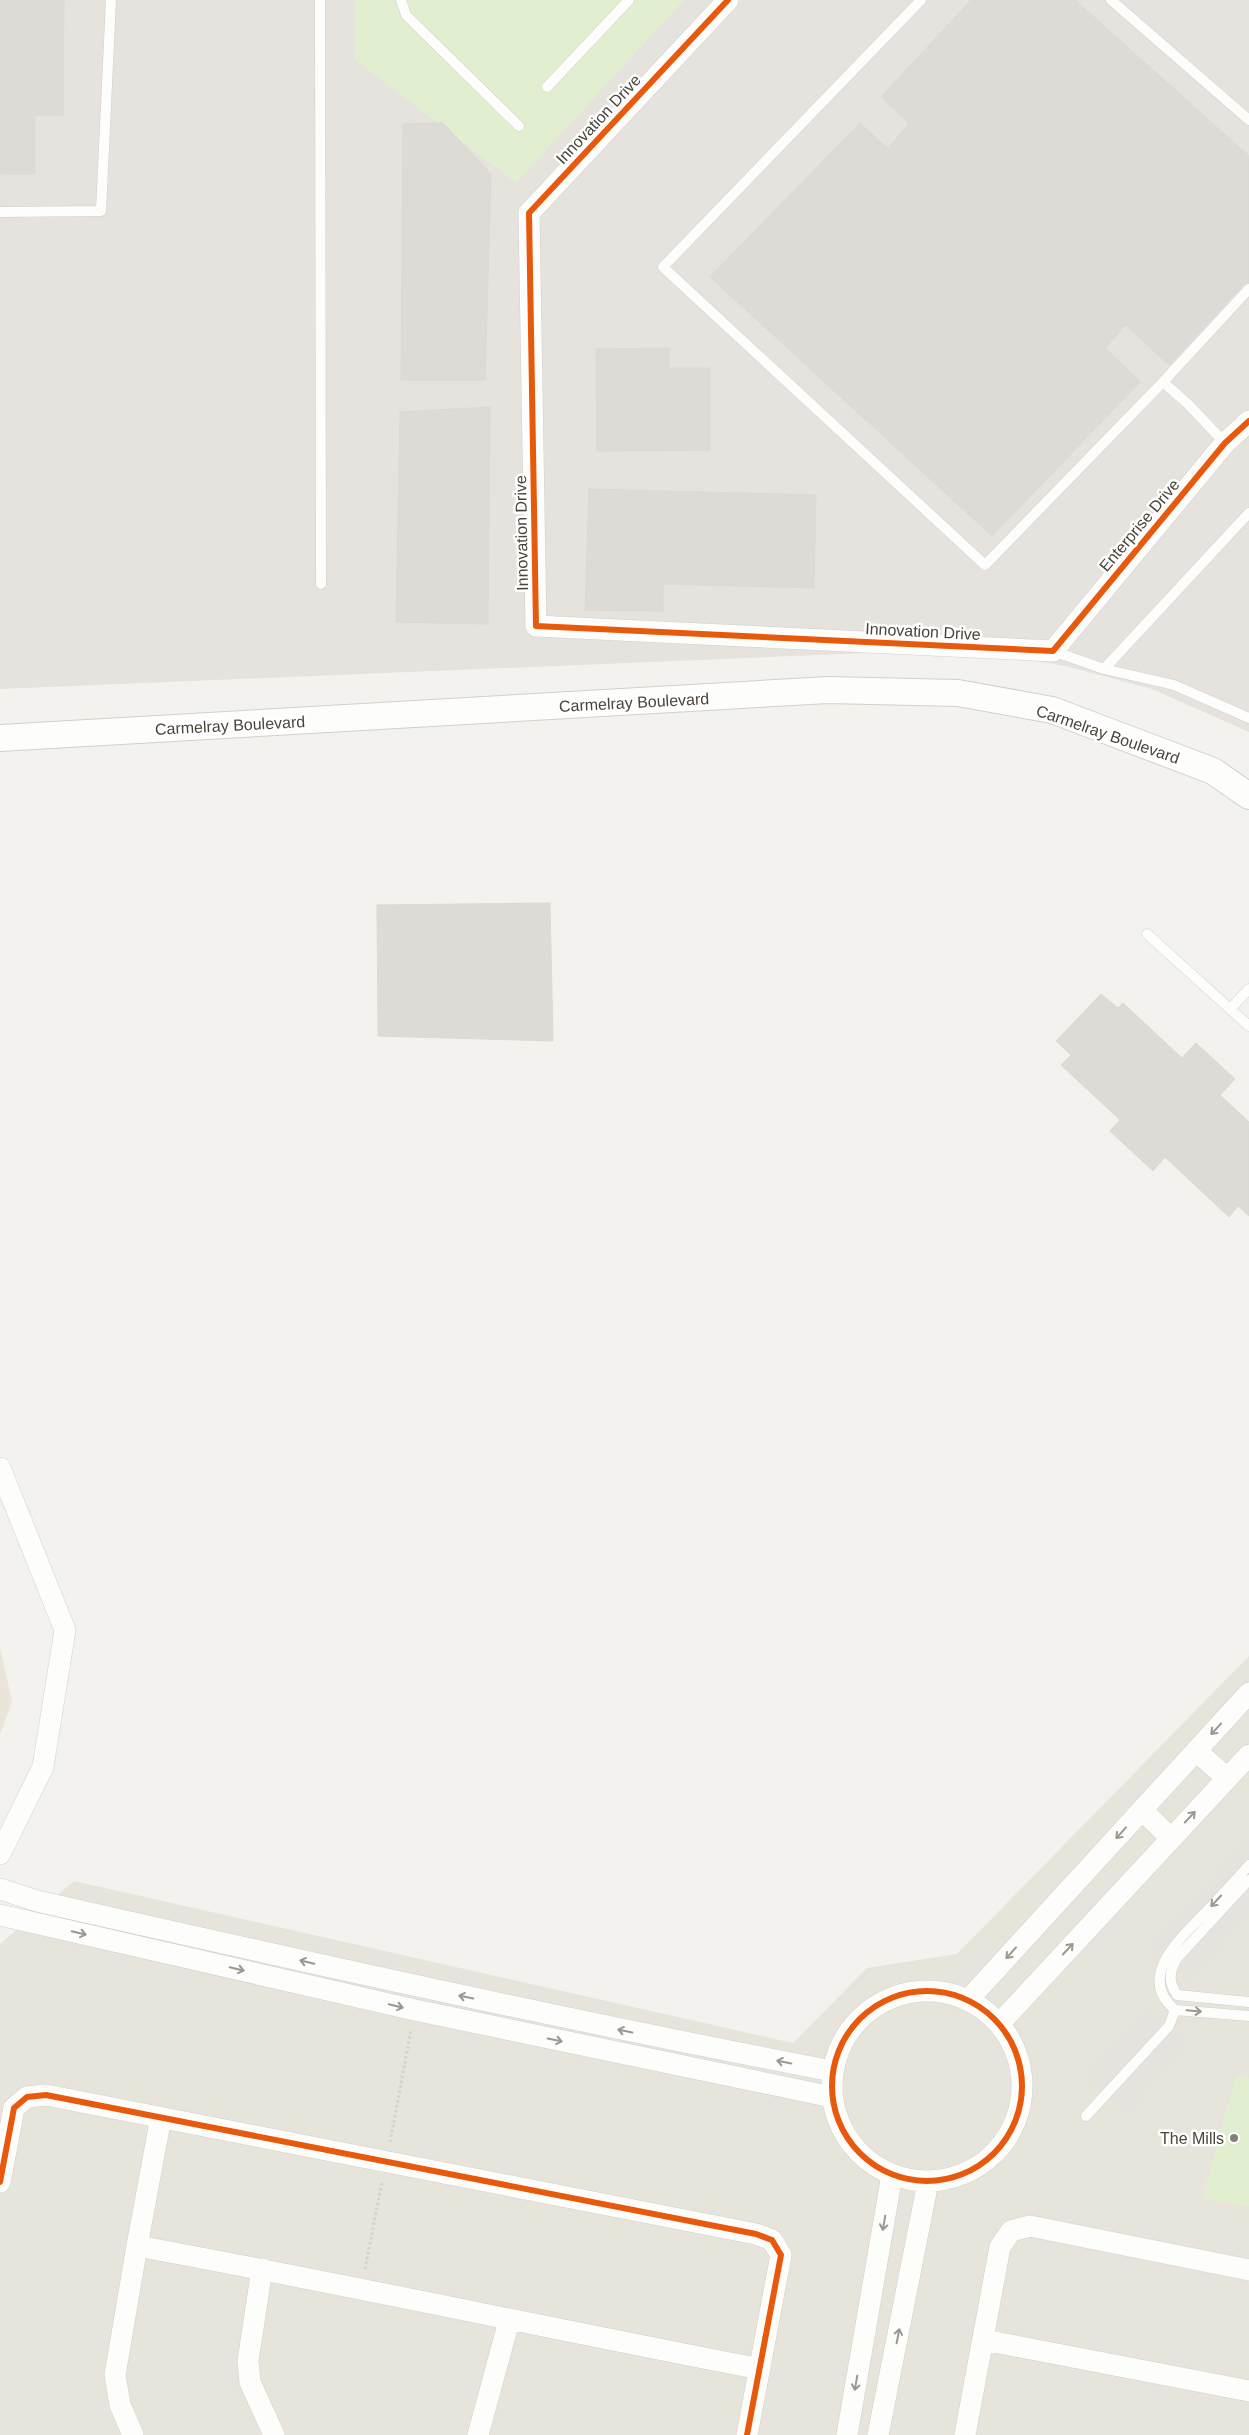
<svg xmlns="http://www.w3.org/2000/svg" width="1249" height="2435" font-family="Helvetica,sans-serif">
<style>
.residential{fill:#e7e4dc}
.industrial{fill:#e6e2de}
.education{fill:#eae5da}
.green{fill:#e1eecf}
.parking{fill:#e6e3df}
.building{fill:#dedbd6;stroke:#dcd9d4}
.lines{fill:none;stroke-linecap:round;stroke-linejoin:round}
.service-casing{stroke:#d2d0cb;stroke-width:11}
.minor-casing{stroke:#d2d0cb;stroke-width:22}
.tertiary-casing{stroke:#d2d0cb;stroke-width:28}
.path{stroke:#d3d2cc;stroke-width:3;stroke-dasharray:2.5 2.5;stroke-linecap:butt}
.service{stroke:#fdfdfc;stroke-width:10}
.minor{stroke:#fdfdfc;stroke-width:21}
.tertiary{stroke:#fdfdfc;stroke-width:26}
.cycleway-casing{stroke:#fff;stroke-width:9}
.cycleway{stroke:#e8590c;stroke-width:6}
.oneway{stroke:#9b9791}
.poi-dot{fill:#868178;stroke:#fff;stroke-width:2}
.labels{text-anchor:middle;stroke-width:5;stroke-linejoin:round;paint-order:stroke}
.street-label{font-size:16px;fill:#4b4439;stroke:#fff}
.poi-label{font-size:16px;fill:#4b4439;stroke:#fff;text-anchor:end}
</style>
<rect width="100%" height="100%" fill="#f4f2ee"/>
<path class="residential" d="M1249,1656V2435H0V1944L74,1881L793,2043L867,1968L957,1954Z"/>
<path class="industrial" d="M0,0H1249V732L1152,689L1066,666L963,649L0,689Z"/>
<path class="education" d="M0,1647L12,1702L0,1734Z"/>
<path class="green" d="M355,0H684L516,183L354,59Z
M1236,2075L1249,2078V2207L1202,2198Z"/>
<path class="parking" d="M1249,1840V1913L1187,1980L1150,1947Z
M1147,2009L1187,2043L1126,2113L1086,2078Z"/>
<path class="building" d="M0,0H64L63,115H35V174H0Z
M971,0H1075L1249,156V282L1244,284L1169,365L1126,325L1105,348L1140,382L992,536L710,277L860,123L888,149L909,123L881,97Z
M443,123L491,174L485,380H401L403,124Z
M669,348V368H710V450L597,451L596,349Z
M490,407L488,624L396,622L400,412Z
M589,489L816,495L814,588L663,584V611L585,610Z
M550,903L553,1041L378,1036L377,905Z
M1101,994L1118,1008L1123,1003L1182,1058L1196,1043L1235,1079L1220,1095L1249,1122V1216L1238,1206L1229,1217L1165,1157L1153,1171L1110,1131L1120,1120L1061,1065L1071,1055L1056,1041Z"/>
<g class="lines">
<defs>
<path id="service" d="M320,0L321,584
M401,0L406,15L519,126
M921,0L663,267L985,565L1163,382L1249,289
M1111,0L1249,120
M547,87L629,0
M0,212L101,211L111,0
M1163,382L1189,405L1225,443
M1053,651L1104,669L1174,685L1249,718
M1104,669L1249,513
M1147,934L1249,1026
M1230,1009L1249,989
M1249,1865C1234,1882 1219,1898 1204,1914C1180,1939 1136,1977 1175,2010L1249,2016
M1249,1880L1177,1958C1169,1973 1168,1981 1177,1995L1249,2002
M1086,2116L1169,2026L1175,2010"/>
<path id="minor" d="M728,0L529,213L536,626L1053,651L1225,443L1249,421
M0,1468L65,1630L43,1767L0,1854
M1196,1751L1227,1778
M1142,1810L1171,1838
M0,1889L37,1901C301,1961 566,2020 832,2071
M0,1915L415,2010L832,2097
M832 2086a95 95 0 1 1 190 0a95 95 0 1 1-190 0Z
M968,2000L1249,1693
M999,2024L1249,1755
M0,2182L14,2108L27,2097L46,2095L756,2234L772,2240L781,2255L747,2435
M137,2246L161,2117
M262,2269L248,2361L250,2382L274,2435
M984,2340L1249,2391
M133,2435L120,2405L115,2375L137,2246C345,2284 552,2329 760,2369
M478,2435L509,2321
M847,2435L892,2175
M878,2435L928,2182
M965,2435L1000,2247L1011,2231L1030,2226L1249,2270"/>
<path id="tertiary" d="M0,738L828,690L958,693L1052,710L1213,771L1249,796"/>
</defs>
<use href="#service" class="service-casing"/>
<use href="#minor" class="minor-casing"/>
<use href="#tertiary" class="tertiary-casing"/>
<path class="path" d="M390,2142L411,2030
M365,2269L382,2182"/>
<use href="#service" class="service"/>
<use href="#minor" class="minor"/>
<use href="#tertiary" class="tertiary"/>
<defs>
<path id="cycleway" d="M728,0L529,213L536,626L1053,651L1225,443L1249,421
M832 2086a95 95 0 1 1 190 0a95 95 0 1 1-190 0Z
M0,2182L14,2108L27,2097L46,2095L756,2234L772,2240L781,2255L747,2435"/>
</defs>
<use href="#cycleway" class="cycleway-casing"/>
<use href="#cycleway" class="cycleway"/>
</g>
<defs><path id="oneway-shaft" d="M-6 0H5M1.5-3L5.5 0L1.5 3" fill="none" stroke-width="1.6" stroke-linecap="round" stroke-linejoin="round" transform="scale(1.25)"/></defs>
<g class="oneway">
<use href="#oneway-shaft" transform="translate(1216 1729) rotate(133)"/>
<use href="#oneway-shaft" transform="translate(1190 1817) rotate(-47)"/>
<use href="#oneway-shaft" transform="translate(1121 1833) rotate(132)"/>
<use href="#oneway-shaft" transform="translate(1216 1901) rotate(133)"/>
<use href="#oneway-shaft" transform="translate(79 1933) rotate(13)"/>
<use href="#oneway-shaft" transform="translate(1068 1949) rotate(-47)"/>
<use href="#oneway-shaft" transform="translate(1011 1953) rotate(132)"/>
<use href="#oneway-shaft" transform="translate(307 1962) rotate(-167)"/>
<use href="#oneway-shaft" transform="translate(237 1969) rotate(13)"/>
<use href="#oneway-shaft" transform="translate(466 1997) rotate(-168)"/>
<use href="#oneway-shaft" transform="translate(396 2006) rotate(13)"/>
<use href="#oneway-shaft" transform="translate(1194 2011) rotate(5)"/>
<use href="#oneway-shaft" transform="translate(625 2031) rotate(-168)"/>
<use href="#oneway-shaft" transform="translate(555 2040) rotate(12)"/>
<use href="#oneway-shaft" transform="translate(784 2062) rotate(-169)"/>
<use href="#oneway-shaft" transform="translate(884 2223) rotate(100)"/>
<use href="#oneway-shaft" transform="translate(898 2336) rotate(-79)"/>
<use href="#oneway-shaft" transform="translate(856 2383) rotate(100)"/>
</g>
<circle class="poi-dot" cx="1234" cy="2138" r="5"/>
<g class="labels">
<g class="street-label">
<text transform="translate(598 119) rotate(-47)" y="6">Innovation Drive</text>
<text transform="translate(1139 525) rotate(-50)" y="6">Enterprise Drive</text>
<text transform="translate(521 533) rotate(-91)" y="6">Innovation Drive</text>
<text transform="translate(923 631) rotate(3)" y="6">Innovation Drive</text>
<text transform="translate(634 702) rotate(-3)" y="6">Carmelray Boulevard</text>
<text transform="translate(230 725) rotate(-3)" y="6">Carmelray Boulevard</text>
<text transform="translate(1108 734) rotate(19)" y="6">Carmelray Boulevard</text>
</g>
<g class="poi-label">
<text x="1224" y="2144">The Mills</text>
</g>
</g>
</svg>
